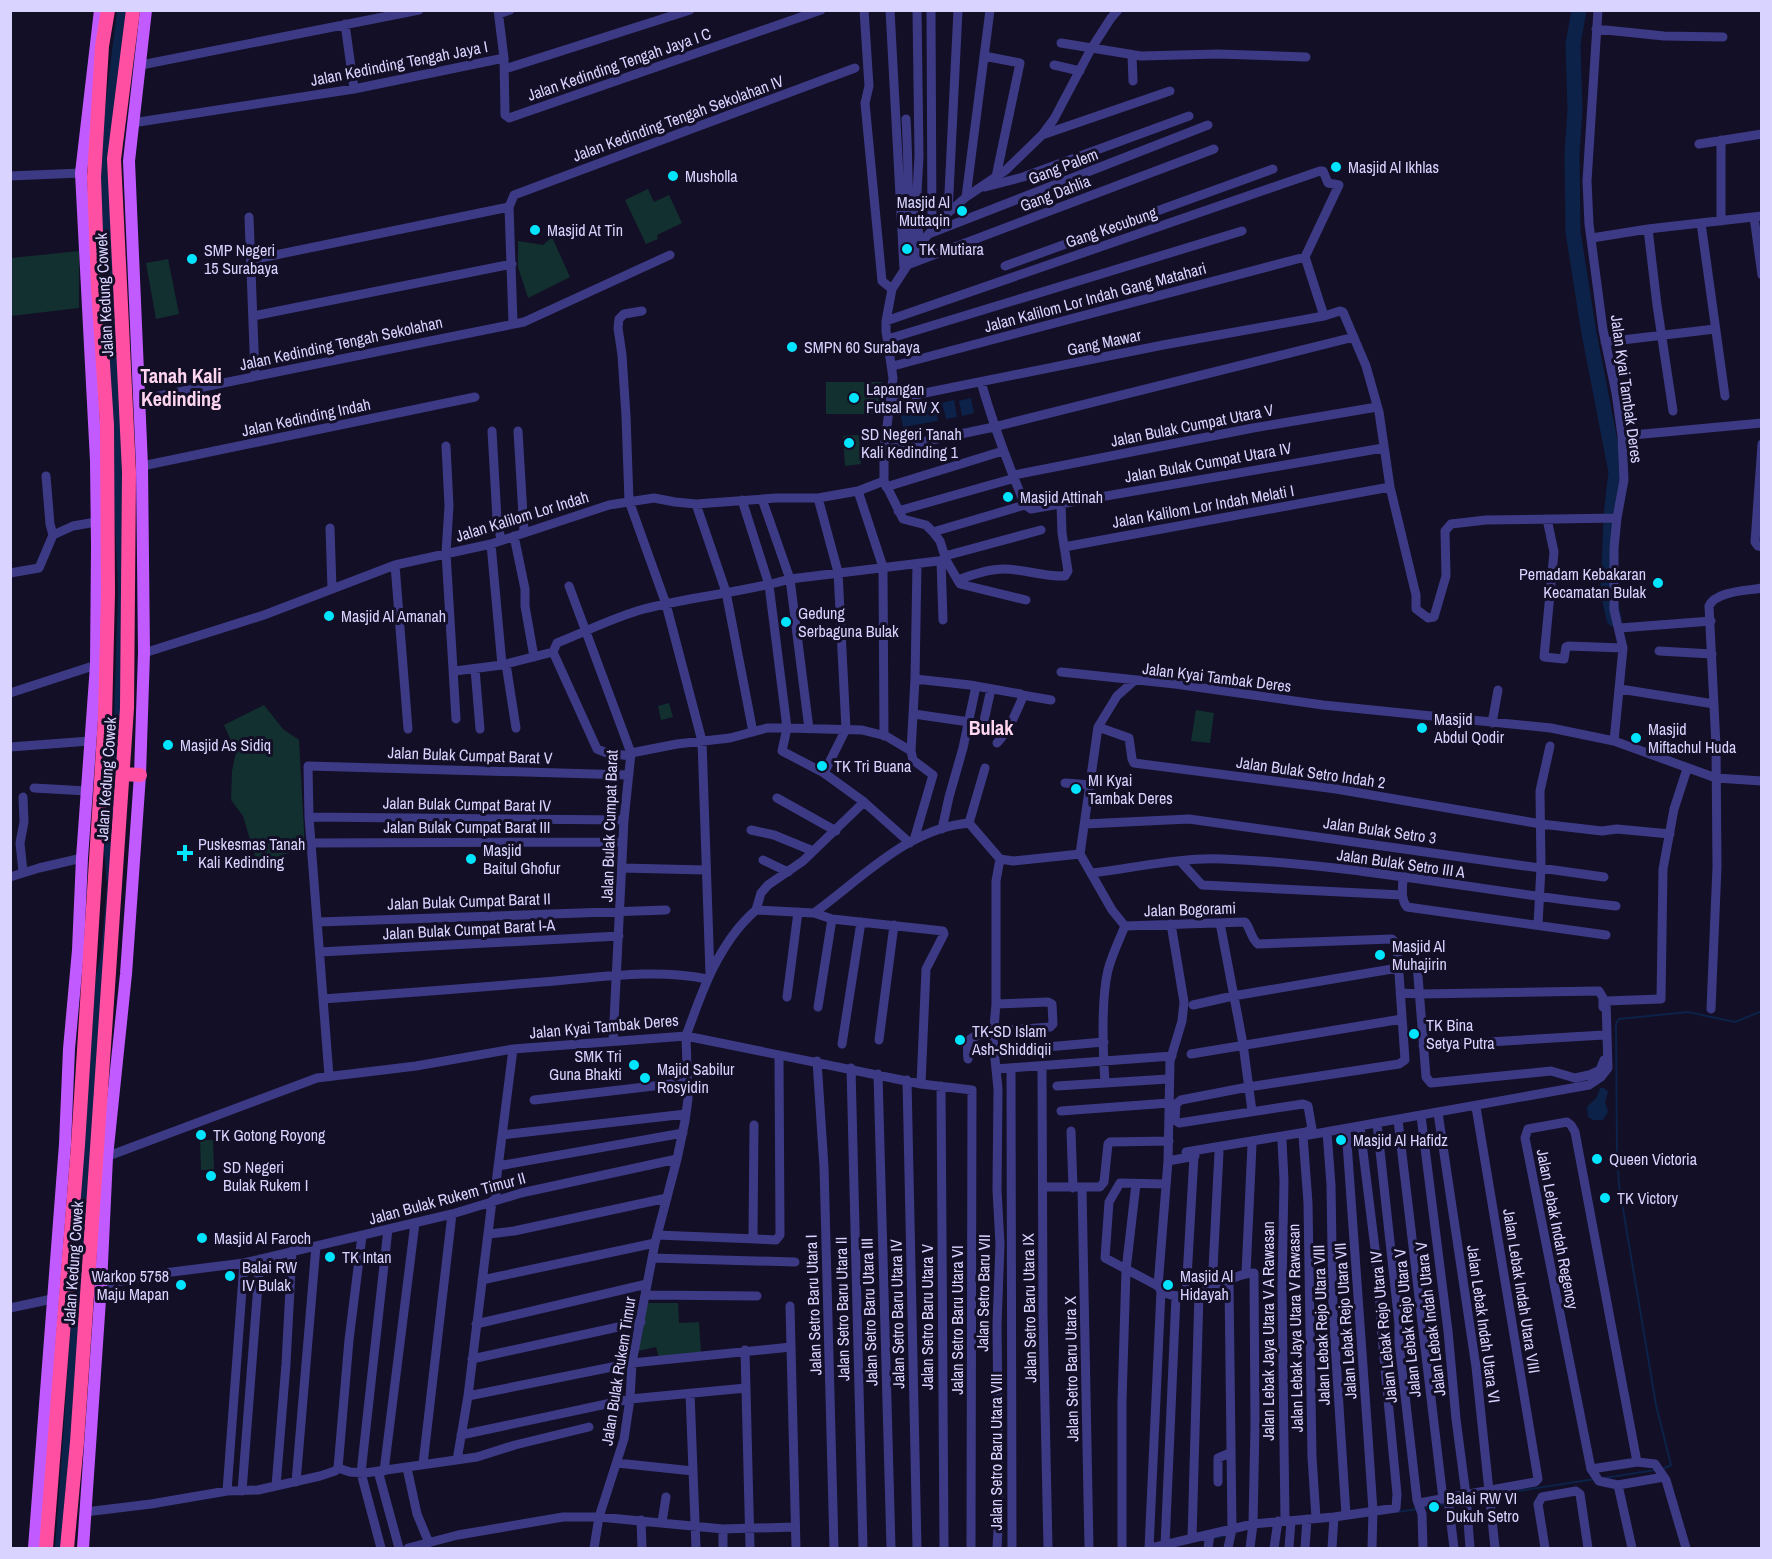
<svg xmlns="http://www.w3.org/2000/svg" width="1772" height="1559" font-family="'Archivo Narrow',sans-serif">
<style>
.green{fill:#12302f}
.water{fill:#0c2248}
.lines{fill:none;stroke-linecap:round;stroke-linejoin:round}
.stream{stroke:#0c2248;stroke-width:2}
.river{stroke:#0c2248;stroke-width:15}
.minor{stroke:#3d3a85;stroke-width:9}
.major{stroke:#c25bff;stroke-width:12}
.highway{stroke:#ff4fa3;stroke-width:14}
.poi-dot{fill:#00e5ff;stroke:#130f26;stroke-width:2}
.labels{text-anchor:middle;stroke-width:6;stroke-linejoin:round;paint-order:stroke}
.street-label{font-size:16px;fill:#d9d4ff;stroke:#130f26}
.poi-label{font-size:16px;fill:#d9d4ff;stroke:#130f26;text-anchor:start}
.quarter-label{font-size:20px;font-weight:bold;fill:#ffd6f0;stroke:#130f26}
</style>
<rect width="100%" height="100%" fill="#130f26"/>
<path class="green" d="M648,189L654,202L669,195L682,223L657,235L658,239L646,244L625,200Z
M552,237L570,277L528,298L518,267V241L543,245Z
M79,251V308L11,316V258Z
M168,259L179,314L156,319L146,263Z
M826,382H882V414H826Z
M859,435L861,464L845,466L843,436Z
M669,703L673,717L661,720L658,706Z
M264,705L283,729L299,740L305,848L257,863L243,816L231,800L232,771L236,752L224,725Z
M1196,710L1214,713L1210,743L1191,741Z
M200,1140H213L214,1170H201Z
M647,1303H678L679,1323L699,1322L701,1353L659,1358L656,1347L638,1351Z"/>
<path class="water" d="M127,10L118,92L124,689L65,1548H55L96,975L101,954L107,885L104,850L109,759L113,749L118,591L100,174L106,99L117,11Z
M971,398L974,413L962,416L959,401Z
M954,400L957,417L946,419L942,403Z
M936,406L938,421L903,427L900,412Z
M1600,1088H1604L1608,1092L1605,1102L1608,1112L1603,1120H1593L1588,1117L1587,1107L1597,1097Z"/>
<g class="lines">
<path class="stream" d="M1663,1469L1671,1465L1656,1405L1619,1185L1617,1156L1616,1024L1619,1019L1688,1012L1735,1022L1762,1011
M1604,1478L1655,1470
M1491,1495L1595,1479
M1470,1499L1485,1496
M1450,1503L1465,1500
M1423,1508L1444,1504
M1397,1512L1418,1509
M1213,1538L1224,1536"/>
<path class="river" d="M1579,10L1573,44L1575,110L1572,153L1573,232L1589,333L1616,472L1611,515
M1611,520L1608,592L1614,619"/>
<path class="minor" d="M498,10L504,58
M864,10L869,86L865,103L882,281L892,289
M890,10L904,269
M917,10L919,156L917,193L919,246
M931,10L932,230
M499,14L510,10
M345,24L354,89
M1596,29L1664,36L1723,37
M1061,43L1141,56L1218,54L1306,57
M1132,55L1133,81
M984,56L1020,63L996,177
M141,65L419,10
M1054,65L1080,71
M505,69L690,10
M906,119C909,165 907,211 912,257
M132,123L354,89L504,58L505,115L509,118L821,10
M1042,135L1170,91
M1699,144L1762,134
M10,176L81,173
M985,187L1023,177L1189,116
M966,197L990,10
M948,213L958,10
M249,217L255,376
M1754,217L1762,275
M1721,221V140
M1701,223L1725,396
M1648,229L1657,305L1673,411
M931,233L1208,125
M1592,238L1648,229L1762,216
M251,260L509,207
M907,265L1214,149
M1005,266L1273,169
M642,311L624,314L619,319L618,328L622,355L626,416L629,501L666,604L702,741L710,974
M253,316L512,264
M886,321L1320,171H1323L1328,183L1339,185L1305,257L1324,316L1340,311L1343,312L1366,366L1379,412L1390,487L1416,595V609L1428,618L1434,617L1446,576L1445,531L1451,524L1486,520L1617,518
M513,323L509,207L514,195L855,68
M888,339L1242,231
M1605,342L1715,329
M893,366L1305,257
M981,382C993,424 1008,464 1025,505L1031,509L1383,448
M139,400L524,322L670,255
M890,400L1163,345L1324,316
M492,431L497,519L501,540
M518,431L524,532
M1622,436L1762,423
M1762,444L1755,542L1758,546L1762,547
M446,446L449,506L446,553L456,719
M884,450L994,427L1354,337
M142,466L475,397
M1014,475L1253,428L1377,407
M46,476L50,524L53,535
M886,487L1003,451
M858,491L883,567L884,736
M818,498L838,572L846,729L824,773
M762,499L790,579L809,729
M742,500L769,585L787,728L782,751L824,773L864,802L910,843
M696,504L726,592L753,732
M898,511L1015,478
M1547,519L1554,552L1544,657L1564,659L1566,647L1568,646L1623,648
M330,528L332,589
M933,532L1025,505
M514,536L525,589V606L534,657
M491,544L502,665
M1064,547L1390,487
M945,556L1041,530
M941,561L943,620
M395,565L408,729
M10,573L39,568L53,535L73,526L96,522
M958,580C971,575 989,569 1004,569C1024,569 1044,577 1065,576L1068,571L1062,533L1061,504
M569,586L631,753L624,820L613,1041
M1026,600L960,584L946,560L940,541L933,532L926,525L903,519L884,481V450L893,378L886,331V321L892,289L925,238L948,213L966,197L1006,170L1042,135L1054,119L1091,49L1111,18L1118,10
M1620,628L1711,621
M1659,651L1712,654
M144,653L264,615L395,565L491,544L609,505L654,498L675,502L696,504L776,498H818L858,491L884,481
M506,664L516,728
M475,669L480,729
M455,671L502,665L553,652
M1061,672L1175,684L1323,705L1551,728L1614,741L1623,648L1614,610V548L1617,518L1624,480L1622,436L1616,393L1603,330L1589,224L1587,181L1598,10
M915,679L970,685L1021,694L1022,699C1015,715 1009,730 997,743
M1620,689L1714,704
M10,693L96,665
M1022,695L1051,700
M914,714L969,722
M984,721L991,689
M1492,723L1498,690
M1098,727L1129,738L1132,759L1134,763L1336,789L1541,824L1602,831L1617,829L1670,834
M1614,741L1716,778L1762,781
M10,747L90,741
M631,753L677,744L730,738L767,728H787L862,730L886,736L911,751
M631,756L607,753L597,749L553,652L557,643C585,632 614,617 644,609C692,596 742,593 790,579L946,560
M1065,783L1091,785
M34,788L87,791
M23,797L24,822L20,843L23,872
M777,798L836,831
M309,817L624,820
M969,823L985,768
M1085,824L1189,819L1604,877
M942,829L949,797L963,748L976,686
M751,830L774,835L813,851
M914,840L933,775L913,760L911,751L915,679L917,564
M312,843L623,842
M1080,854L1112,910L1125,926L1245,922C1251,929 1251,939 1258,944L1392,939L1397,945L1405,1060L1399,1064L1248,1087L1181,1100L1176,1104L1175,1120L1179,1123L1303,1104L1308,1106L1312,1129L1306,1132L1186,1152
M763,860L788,872
M1181,862L1202,885L1402,895
M622,868L705,870
M1092,873C1134,868 1181,857 1223,859C1355,864 1485,892 1616,906
M1403,876C1403,886 1400,899 1407,907L1606,935
M10,877L39,868L82,858
M756,910L761,893L768,885L803,861L864,802
M814,913L832,919L943,931L944,934L926,969L921,1084
M318,922L666,910
M1220,923L1243,1044L1252,1111
M1538,925L1541,867L1540,791L1550,746
M320,952L619,936
M1417,964L1426,1077L1431,1083L1551,1071L1575,1078L1589,1075L1600,1070L1604,1060
M1400,993L1420,994L1599,991L1603,998V1007
M787,997L798,912
M323,999C396,994 470,988 543,982C597,978 653,968 707,979
M1193,1005L1233,996L1398,968
M818,1007L832,919
M1711,1009L1717,867L1716,746L1709,606C1716,591 1746,591 1762,588
M994,1031L1050,1027L1053,1024L1052,1004L1048,1002L996,1004
M879,1040L894,925
M842,1044L861,922
M1423,1046L1604,1035
M1035,1048L1104,1042
M1191,1054L1402,1019
M968,1059C965,1035 972,1036 994,1033
M817,1061L824,1167L834,1548
M1042,1066L1043,1314L1048,1548
M851,1068L863,1548
M1011,1068L1012,1548
M996,1069L1172,1056
M878,1074L891,1548
M329,1076L309,817L308,766L629,775
M907,1080L917,1548
M1105,1083C1103,1052 1101,1000 1108,970C1112,955 1119,940 1125,926
M941,1086L944,1548
M1057,1086L1168,1079
M534,1100L688,1082
M1061,1111L1169,1103
M1438,1113L1476,1367L1495,1548
M1421,1116L1448,1331L1456,1419L1466,1495L1470,1548
M1398,1120L1443,1499
M1377,1123L1399,1324V1343L1417,1500L1422,1514L1423,1548
M754,1125L753,1235L756,1239L776,1240L780,1235L779,1056
M1346,1129L1367,1422L1373,1511L1372,1548
M1071,1131L1073,1188
M1327,1132L1331,1185L1333,1312L1346,1515
M502,1135L686,1114
M1303,1136L1589,1085L1601,1077L1608,1068L1606,1001L1661,999L1663,869L1674,809L1687,769
M1303,1136L1308,1203L1312,1457L1316,1518
M1282,1141L1284,1180L1282,1289L1285,1521
M103,1158L317,1078L416,1066L513,1049L686,1036C702,991 719,942 756,910L814,913C861,879 908,828 969,823L1000,859L1013,861L1080,854L1098,727L1117,696L1134,681
M1168,1161L1195,1156
M498,1166L683,1133
M1043,1187H1100L1104,1182L1108,1144L1110,1142L1169,1141
M1082,1188L1089,1548
M496,1200V1183L513,1049
M489,1234L514,1231L667,1198
M657,1235L756,1239
M652,1258L795,1262
M1246,1273L1252,1145
M482,1280L655,1243
M101,1285L156,1274L244,1263L452,1214L521,1193L677,1159
M1158,1286L1105,1258L1109,1202L1120,1183L1166,1184
M1212,1288L1219,1152
M1161,1291C1194,1309 1224,1274 1254,1273L1255,1425L1253,1524L1250,1548
M645,1295L757,1296
M1186,1295L1194,1156
M790,1306L796,1548
M10,1308L52,1299
M476,1324L647,1284
M745,1350L750,1548
M472,1359L641,1322
M690,1393L696,1548
M468,1396L632,1363L791,1347
M461,1435L630,1399L746,1388
M457,1460L468,1396L492,1201
M617,1463L693,1471
M423,1464L452,1214
M338,1468L350,1472L365,1473L477,1457L515,1445L589,1427
M338,1468L349,1340L362,1236
M407,1468L417,1514L429,1543
M1591,1469L1637,1462
M378,1471L399,1548
M384,1471L415,1223
M1664,1477L1618,1485L1599,1481L1591,1469L1525,1138L1528,1129L1567,1122L1571,1125L1575,1132L1637,1462L1655,1464L1666,1480L1686,1548
M296,1482L316,1246
M1218,1482V1458L1230,1453
M1618,1485L1632,1548
M276,1486L286,1364L292,1251
M227,1491L244,1263
M242,1491L260,1259
M1448,1499L1454,1548
M1419,1503L1535,1482L1538,1479L1476,1107
M85,1512L151,1504L227,1491L258,1490L320,1476L335,1471L338,1468
M641,1520L642,1548
M662,1522L666,1497
M1192,1538L1199,1293
M1165,1545L1176,1296
M381,1548L361,1473L388,1229
M408,1548L458,1535L563,1517H599L723,1529L795,1527
M594,1548L599,1517L624,1439L630,1399L632,1363L655,1243L677,1159L685,1121L688,1099L686,1036L921,1084L972,1090L971,1548
M723,1548V1529
M997,1548L999,1512L997,1325L1000,1244L997,1190L998,1089L993,1039L996,1004V881L1000,859
M1122,1548V1401L1126,1270L1136,1184
M1149,1548L1161,1291L1158,1286L1168,1161L1170,1061L1182,1021L1184,1002L1171,924
M1151,1548L1253,1524L1334,1517L1396,1508L1397,1494L1381,1326L1379,1281L1360,1127
M1208,1548L1210,1534
M1228,1548L1232,1529L1229,1282
M1274,1548L1278,1521
M1289,1548L1291,1521
M1305,1548L1307,1519
M1332,1548L1334,1517
M1545,1548L1538,1504L1542,1497L1576,1491L1580,1494L1588,1548"/>
<path class="major" d="M34,1548L65,1144L69,1049L78,950L82,858L96,665L97,546L96,461L81,173L100,10
M83,1548L101,1285L107,1157L126,974L140,775L144,653L142,466L129,161L146,10"/>
<path class="highway" d="M123,774L140,775
M46,1548L78,1145L105,718L108,593L107,425L98,288L94,177L102,46L108,10
M67,1548L77,1442L127,708L129,472L114,159L133,10"/>
</g>
<g class="poi-dot">
<circle cx="1336" cy="167" r="6"/>
<circle cx="673" cy="176" r="6"/>
<circle cx="962" cy="211" r="6"/>
<circle cx="535" cy="230" r="6"/>
<circle cx="907" cy="249" r="6"/>
<circle cx="192" cy="259" r="6"/>
<circle cx="792" cy="347" r="6"/>
<circle cx="854" cy="398" r="6"/>
<circle cx="849" cy="443" r="6"/>
<circle cx="1008" cy="497" r="6"/>
<circle cx="1658" cy="583" r="6"/>
<circle cx="329" cy="616" r="6"/>
<circle cx="786" cy="622" r="6"/>
<circle cx="1422" cy="728" r="6"/>
<circle cx="1636" cy="738" r="6"/>
<circle cx="168" cy="745" r="6"/>
<circle cx="822" cy="766" r="6"/>
<circle cx="1076" cy="789" r="6"/>
<path d="M182 844h6v6h6v6h-6v6h-6v-6h-6v-6h6z"/>
<circle cx="471" cy="859" r="6"/>
<circle cx="1380" cy="955" r="6"/>
<circle cx="1414" cy="1034" r="6"/>
<circle cx="960" cy="1040" r="6"/>
<circle cx="634" cy="1065" r="6"/>
<circle cx="645" cy="1078" r="6"/>
<circle cx="201" cy="1135" r="6"/>
<circle cx="1341" cy="1140" r="6"/>
<circle cx="1597" cy="1159" r="6"/>
<circle cx="211" cy="1176" r="6"/>
<circle cx="1605" cy="1198" r="6"/>
<circle cx="202" cy="1238" r="6"/>
<circle cx="330" cy="1257" r="6"/>
<circle cx="230" cy="1276" r="6"/>
<circle cx="181" cy="1285" r="6"/>
<circle cx="1168" cy="1285" r="6"/>
<circle cx="1434" cy="1507" r="6"/>
</g>
<g class="labels">
<g class="street-label">
<text transform="translate(399 63) rotate(-11)" y="6">Jalan Kedinding Tengah Jaya I</text>
<text transform="translate(619 64) rotate(-19)" y="6">Jalan Kedinding Tengah Jaya I C</text>
<text transform="translate(678 118) rotate(-20)" y="6">Jalan Kedinding Tengah Sekolahan IV</text>
<text transform="translate(1063 166) rotate(-21)" y="6">Gang Palem</text>
<text transform="translate(1055 193) rotate(-21)" y="6">Gang Dahlia</text>
<text transform="translate(1111 227) rotate(-19)" y="6">Gang Kecubung</text>
<text transform="translate(104 295) rotate(-93)" y="6">Jalan Kedung Cowek</text>
<text transform="translate(1095 297) rotate(-15)" y="6">Jalan Kalilom Lor Indah Gang Matahari</text>
<text transform="translate(1104 342) rotate(-12)" y="6">Gang Mawar</text>
<text transform="translate(341 343) rotate(-12)" y="6">Jalan Kedinding Tengah Sekolahan</text>
<text transform="translate(1627 389) rotate(82)" y="6">Jalan Kyai Tambak Deres</text>
<text transform="translate(306 417) rotate(-12)" y="6">Jalan Kedinding Indah</text>
<text transform="translate(1192 425) rotate(-11)" y="6">Jalan Bulak Cumpat Utara V</text>
<text transform="translate(1208 462) rotate(-10)" y="6">Jalan Bulak Cumpat Utara IV</text>
<text transform="translate(1203 506) rotate(-10)" y="6">Jalan Kalilom Lor Indah Melati I</text>
<text transform="translate(522 516) rotate(-17)" y="6">Jalan Kalilom Lor Indah</text>
<text transform="translate(1217 677) rotate(7)" y="6">Jalan Kyai Tambak Deres</text>
<text transform="translate(470 755) rotate(2)" y="6">Jalan Bulak Cumpat Barat V</text>
<text transform="translate(1311 772) rotate(8)" y="6">Jalan Bulak Setro Indah 2</text>
<text transform="translate(106 779) rotate(-86)" y="6">Jalan Kedung Cowek</text>
<text transform="translate(467 804) rotate(1)" y="6">Jalan Bulak Cumpat Barat IV</text>
<text transform="translate(609 826) rotate(-88)" y="6">Jalan Bulak Cumpat Barat</text>
<text x="467" y="833">Jalan Bulak Cumpat Barat III</text>
<text transform="translate(1380 830) rotate(8)" y="6">Jalan Bulak Setro 3</text>
<text transform="translate(1401 863) rotate(8)" y="6">Jalan Bulak Setro III A</text>
<text transform="translate(469 901) rotate(-2)" y="6">Jalan Bulak Cumpat Barat II</text>
<text transform="translate(1190 909) rotate(-2)" y="6">Jalan Bogorami</text>
<text transform="translate(469 929) rotate(-3)" y="6">Jalan Bulak Cumpat Barat I-A</text>
<text transform="translate(604 1026) rotate(-5)" y="6">Jalan Kyai Tambak Deres</text>
<text transform="translate(447 1198) rotate(-15)" y="6">Jalan Bulak Rukem Timur II</text>
<text transform="translate(1558 1229) rotate(79)" y="6">Jalan Lebak Indah Regency</text>
<text transform="translate(73 1263) rotate(-86)" y="6">Jalan Kedung Cowek</text>
<text transform="translate(1522 1291) rotate(81)" y="6">Jalan Lebak Indah Utara VIII</text>
<text transform="translate(983 1293) rotate(-89)" y="6">Jalan Setro Baru VII</text>
<text transform="translate(813 1305) rotate(-92)" y="6">Jalan Setro Baru Utara I</text>
<text transform="translate(1029 1308) rotate(-91)" y="6">Jalan Setro Baru Utara IX</text>
<text transform="translate(842 1309) rotate(-91)" y="6">Jalan Setro Baru Utara II</text>
<text transform="translate(869 1312) rotate(-92)" y="6">Jalan Setro Baru Utara III</text>
<text transform="translate(897 1314) rotate(-91)" y="6">Jalan Setro Baru Utara IV</text>
<text transform="translate(927 1317) rotate(-90)" y="6">Jalan Setro Baru Utara V</text>
<text transform="translate(1430 1319) rotate(-97)" y="6">Jalan Lebak Indah Utara V</text>
<text transform="translate(957 1320) rotate(-90)" y="6">Jalan Setro Baru Utara VI</text>
<text transform="translate(1345 1321) rotate(-94)" y="6">Jalan Lebak Rejo Utara VII</text>
<text transform="translate(1407 1323) rotate(-96)" y="6">Jalan Lebak Rejo Utara V</text>
<text transform="translate(1484 1324) rotate(82)" y="6">Jalan Lebak Indah Utara VI</text>
<text transform="translate(1321 1325) rotate(-92)" y="6">Jalan Lebak Rejo Utara VIII</text>
<text transform="translate(1383 1327) rotate(-96)" y="6">Jalan Lebak Rejo Utara IV</text>
<text transform="translate(1295 1328) rotate(-91)" y="6">Jalan Lebak Jaya Utara V Rawasan</text>
<text transform="translate(1268 1331) rotate(-90)" y="6">Jalan Lebak Jaya Utara V A Rawasan</text>
<text transform="translate(1071 1369) rotate(-91)" y="6">Jalan Setro Baru Utara X</text>
<text transform="translate(618 1371) rotate(-81)" y="6">Jalan Bulak Rukem Timur</text>
<text transform="translate(996 1452) rotate(-90)" y="6">Jalan Setro Baru Utara VIII</text>
</g>
<g class="poi-label">
<text x="1348" y="173">Masjid Al Ikhlas</text>
<text x="685" y="182">Musholla</text>
<text x="950" y="208" text-anchor="end">Masjid Al<tspan x="950" dy="18">Muttaqin</tspan></text>
<text x="547" y="236">Masjid At Tin</text>
<text x="919" y="255">TK Mutiara</text>
<text x="204" y="256">SMP Negeri<tspan x="204" dy="18">15 Surabaya</tspan></text>
<text x="804" y="353">SMPN 60 Surabaya</text>
<text x="866" y="395">Lapangan<tspan x="866" dy="18">Futsal RW X</tspan></text>
<text x="861" y="440">SD Negeri Tanah<tspan x="861" dy="18">Kali Kedinding 1</tspan></text>
<text x="1020" y="503">Masjid Attinah</text>
<text x="1646" y="580" text-anchor="end">Pemadam Kebakaran<tspan x="1646" dy="18">Kecamatan Bulak</tspan></text>
<text x="798" y="619">Gedung<tspan x="798" dy="18">Serbaguna Bulak</tspan></text>
<text x="341" y="622">Masjid Al Amanah</text>
<text x="1434" y="725">Masjid<tspan x="1434" dy="18">Abdul Qodir</tspan></text>
<text x="1648" y="735">Masjid<tspan x="1648" dy="18">Miftachul Huda</tspan></text>
<text x="180" y="751">Masjid As Sidiq</text>
<text x="834" y="772">TK Tri Buana</text>
<text x="1088" y="786">MI Kyai<tspan x="1088" dy="18">Tambak Deres</tspan></text>
<text x="198" y="850">Puskesmas Tanah<tspan x="198" dy="18">Kali Kedinding</tspan></text>
<text x="483" y="856">Masjid<tspan x="483" dy="18">Baitul Ghofur</tspan></text>
<text x="1392" y="952">Masjid Al<tspan x="1392" dy="18">Muhajirin</tspan></text>
<text x="1426" y="1031">TK Bina<tspan x="1426" dy="18">Setya Putra</tspan></text>
<text x="972" y="1037">TK-SD Islam<tspan x="972" dy="18">Ash-Shiddiqii</tspan></text>
<text x="622" y="1062" text-anchor="end">SMK Tri<tspan x="622" dy="18">Guna Bhakti</tspan></text>
<text x="657" y="1075">Majid Sabilur<tspan x="657" dy="18">Rosyidin</tspan></text>
<text x="213" y="1141">TK Gotong Royong</text>
<text x="1353" y="1146">Masjid Al Hafidz</text>
<text x="1609" y="1165">Queen Victoria</text>
<text x="223" y="1173">SD Negeri<tspan x="223" dy="18">Bulak Rukem I</tspan></text>
<text x="1617" y="1204">TK Victory</text>
<text x="214" y="1244">Masjid Al Faroch</text>
<text x="342" y="1263">TK Intan</text>
<text x="242" y="1273">Balai RW<tspan x="242" dy="18">IV Bulak</tspan></text>
<text x="169" y="1282" text-anchor="end">Warkop 5758<tspan x="169" dy="18">Maju Mapan</tspan></text>
<text x="1180" y="1282">Masjid Al<tspan x="1180" dy="18">Hidayah</tspan></text>
<text x="1446" y="1504">Balai RW VI<tspan x="1446" dy="18">Dukuh Setro</tspan></text>
</g>
<g class="quarter-label">
<text x="181" y="383">Tanah Kali<tspan x="181" dy="23">Kedinding</tspan></text>
<text x="991" y="735">Bulak</text>
</g>
</g>
<rect width="1772" height="1559" fill="none" stroke="#d9d4ff" stroke-width="24"/>
</svg>
